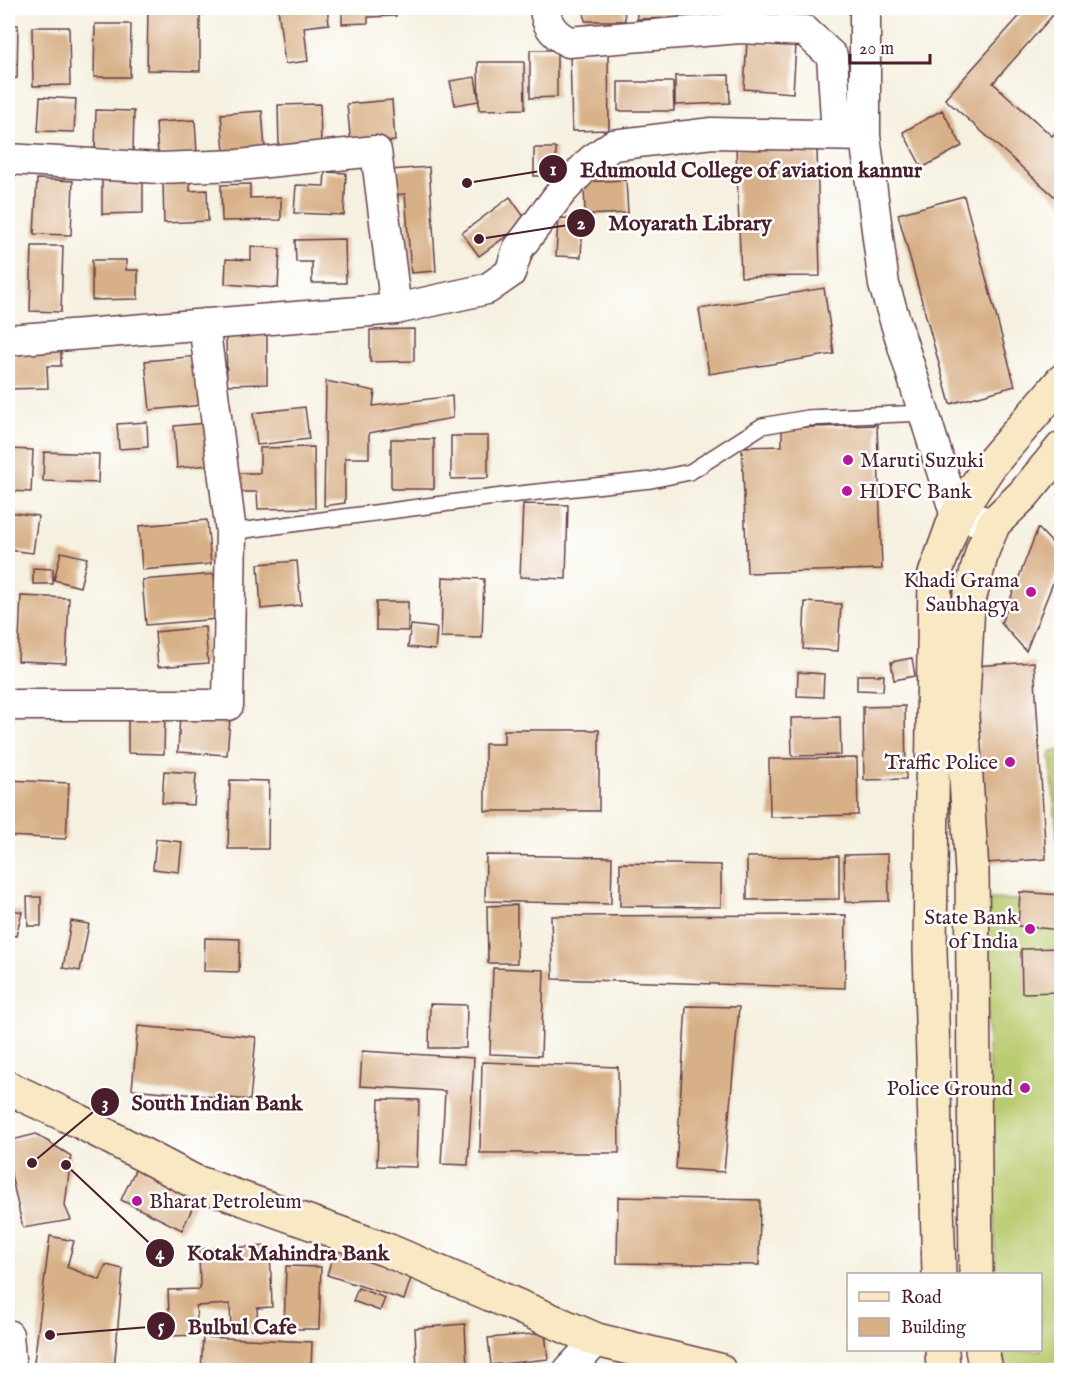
<svg xmlns="http://www.w3.org/2000/svg" width="1069" height="1378" font-family="'IM FELL English',serif">
<style>
.park{fill:url(#park-crowns);stroke:#82754d;stroke-width:1.5}
.pitch{fill:#b9cb6f;stroke:#82754d;stroke-width:1.5}
.building{fill:#d8b087}
.lines{fill:none;stroke-linecap:round;stroke-linejoin:round}
.service-casing{stroke:#643e46;stroke-width:18}
.minor-casing{stroke:#643e46;stroke-width:33}
.secondary-casing{stroke:#643e46;stroke-width:36}
.service{stroke:#fff;stroke-width:15}
.minor{stroke:#fff;stroke-width:30}
.secondary{stroke:#f8e8c3;stroke-width:33}
.poi-dot{fill:#b5179e;stroke:#fff;stroke-width:2}
.labels{text-anchor:middle;stroke-width:5;stroke-linejoin:round;paint-order:stroke}
.poi-label{font-size:21px;fill:#4a1f2b;stroke:#fff;text-anchor:end}
.leader{fill:none;stroke:#4a1f2b;stroke-width:2}
.callout-dot{fill:#4a1f2b;stroke:#fff;stroke-width:2}
.mark-label{font-size:18px;text-anchor:middle;font-weight:bold;fill:#fff}
.callout-label{font-size:22px;text-anchor:middle;font-weight:bold;fill:#4a1f2b;stroke:#fff;stroke-width:5;stroke-linejoin:round;paint-order:stroke}
</style>
<defs>
<pattern id="park-crowns" width="20" height="18" patternUnits="userSpaceOnUse" patternTransform="scale(1.5)"><rect width="20" height="18" fill="#b9cb6f"/><path d="M2 6a3 3 0 1 1 6 0M12 15a3 3 0 1 1 6 0" fill="none" stroke="#a1ae60"/></pattern>
</defs>
<rect width="100%" height="100%" fill="#fff"/>
<filter id="ink" filterUnits="userSpaceOnUse"><feTurbulence type="fractalNoise" baseFrequency=".0167" numOctaves="2"/><feDisplacementMap in="SourceGraphic" scale="12" xChannelSelector="R" yChannelSelector="G"/><feConvolveMatrix kernelMatrix="1 2 1 2 8 2 1 2 1" color-interpolation-filters="sRGB"/></filter>
<filter id="wash" filterUnits="userSpaceOnUse"><feTurbulence type="fractalNoise" baseFrequency=".008" numOctaves="4" result="noise"/><feDisplacementMap in="SourceGraphic" scale="24" xChannelSelector="R" yChannelSelector="G"/><feGaussianBlur stdDeviation="1.35" result="paint"/><feColorMatrix in="noise" values="0 0 0 0 0 0 0 0 0 0 0 0 0 0 0 0 0 1.4 0 .05"/><feComposite in="paint" operator="in"/></filter>
<g filter="url(#wash)">
<rect width="100%" height="100%" fill="#f5f0df"/>
<path class="park" d="M1061,750H1062L1061,877L1050,753Z"/>
<path class="pitch" d="M983,899L1061,901V1370H1007L1003,1350H1040V1274H996Z"/>
<g id="blocks">
<path class="building" d="M148,8H200V71L147,70Z
M278,8H327L329,24L304,27L308,61L285,64Z
M342,8H396V16L368,17V23L342,24Z
M584,8H624L625,21H585Z
M637,8H680V18L637,19Z
M688,8H718V12H688Z
M724,8H754L755,12L724,13Z
M1027,8H1062V22L1053,15L993,83L1052,136L1062,126V203L945,99Z
M95,24H131L130,77H94Z
M8,25H18L17,78L8,79Z
M32,27H69L70,85L33,86Z
M747,41L796,44L793,93L744,89Z
M530,50H557V97L530,98Z
M570,54H608L609,130L572,131Z
M478,62H524L525,109L479,110Z
M729,75L730,103L675,105V76Z
M475,77L479,101L455,105L450,81Z
M618,82H673L674,111H618Z
M8,86L12,87L9,128H8Z
M40,97L76,99L74,132L38,131Z
M392,100L395,141L351,145L347,104Z
M320,104L321,147L279,148L278,105Z
M96,110L134,111L133,153H95Z
M942,110L962,146L922,168L903,132Z
M262,111L265,149L224,152L221,114Z
M195,120L197,154L158,156L156,122Z
M534,148H556V176H534Z
M736,148H817L820,276L741,277Z
M429,167L436,271L411,273L405,194L393,195L391,170Z
M8,171H12L10,213H8Z
M325,172L346,173L344,215L294,213L296,185L324,186Z
M143,177V213L102,214V178Z
M37,179L73,181L71,235L34,234Z
M626,180L628,213L585,215L584,182Z
M190,182V191L207,190L208,221L164,223L163,183Z
M250,184V198L281,197V220L222,221L221,185Z
M964,196L1015,386L950,404L898,214Z
M510,197L527,221L479,256L462,233Z
M558,218L583,219L581,257L556,256Z
M345,239L346,283H312V262H296L295,240Z
M32,246H63L61,312L30,311Z
M251,246L280,249L278,288L225,284L226,259L251,260Z
M92,260H126V270H138V299L92,300Z
M824,288L834,354L709,374L699,309Z
M414,329V361L370,362V330Z
M267,335V384L227,385L226,336Z
M8,351H61V366H47L48,388L8,389Z
M199,356L203,405L150,410L145,361Z
M326,381L375,391L373,406L452,396L453,418L369,433V458H345V503L324,506Z
M305,407L309,439L257,445L253,413Z
M147,422L148,447L119,449L117,424Z
M217,422L220,464L177,468L174,426Z
M877,425L882,569L747,573L742,447L782,446V428Z
M451,436H488V478L451,479Z
M391,439H434V489H391Z
M314,447L315,508L258,509L257,492H233V473H260V448Z
M8,449L33,450L31,492L8,491Z
M44,452L99,454L98,483L43,481Z
M523,504L568,505L566,579L520,577Z
M8,512L38,516L33,553L8,550Z
M207,520L211,564L142,570L139,526Z
M1038,528L1062,553V560L1026,651L1001,623Z
M61,552L87,558L80,587L54,580Z
M297,561L301,605L261,609L258,564Z
M33,568L53,569V584H33Z
M214,574L218,619L146,625L142,580Z
M443,577L484,579L482,638L441,637Z
M21,596L69,598L66,663L18,661Z
M376,602H408V631L376,630Z
M805,602L841,604L838,651L803,649Z
M411,625L437,628L435,650L408,647Z
M205,627L208,663L158,667L155,632Z
M912,658L915,676L894,680L891,662Z
M1034,662L1046,859L986,863L974,666Z
M798,672L824,674L823,697L797,696Z
M857,675H884L883,691L857,690Z
M905,706L906,779L864,780L863,707Z
M128,708H165L164,754L128,753Z
M180,714L230,718L227,755L178,752Z
M840,717L841,755L792,756L791,718Z
M504,730H599V811H485V744H504Z
M857,758L858,815L770,817L769,759Z
M164,771L196,773L194,805L162,803Z
M8,780L69,783L66,839L8,836Z
M230,780L269,781L268,849H228Z
M156,839L182,842L179,872L153,869Z
M888,854L889,901L845,902L844,855Z
M486,855L612,857L611,904L485,901Z
M839,856V899L747,900V857Z
M620,863L721,865V907L620,906Z
M1020,892L1062,895V930L1018,926Z
M27,897H41V926H28Z
M517,905V963H488L487,906Z
M8,909L22,912L16,936L8,934Z
M846,915L845,988L553,979L551,916Z
M71,921L89,924L80,971L63,968Z
M205,938L240,939L239,972L204,971Z
M1061,948L1062,992L1022,993L1021,949Z
M493,968L544,970L541,1056L490,1054Z
M430,1004L467,1005L466,1048H429Z
M686,1006L739,1007L724,1172L676,1169Z
M138,1026L256,1037L250,1100L132,1089Z
M362,1051L474,1058L468,1165L441,1164L445,1091L360,1086Z
M482,1062L618,1067L619,1153H480Z
M379,1099L419,1100L417,1167L377,1166Z
M36,1134L71,1156L65,1206L71,1220L23,1228L8,1161V1141Z
M138,1164L199,1194L182,1230L121,1200Z
M618,1197L760,1200L759,1265L617,1263Z
M50,1236L74,1241L67,1267L100,1280L106,1265L123,1269L114,1370H33Z
M270,1246L272,1307L257,1308L258,1329L231,1330L230,1304L196,1306L198,1335L170,1336L168,1290L200,1289L199,1249Z
M335,1247L413,1272L404,1300L327,1275Z
M286,1266L321,1267L319,1329H284Z
M358,1288L385,1298L380,1311L353,1301Z
M465,1324L467,1368L417,1370L415,1328Z
M545,1333L548,1359L491,1365L488,1338Z
M203,1337L312,1342L311,1370H201Z"/>
</g>
</g>
<g filter="url(#ink)">
<use href="#blocks" fill-opacity="0" stroke="#643e46" stroke-width="1.5"/>
<g class="lines">
<defs>
<path id="service" d="M231,532L510,495L651,480L690,472L762,426L808,418L924,413"/>
<path id="minor" d="M545,8C546,25 553,33 568,42L740,28L805,31L832,56L837,134
M865,8V136L884,285L956,516L994,523
M8,159L159,168L239,165L376,151L396,309
M8,340L396,309L487,289L510,273L518,249L562,191L592,160L613,145L712,133L865,136
M8,705H228L231,532L204,324
M8,1335L11,1370
M569,1370L597,1340"/>
<path id="secondary" d="M8,1088L79,1121L193,1181L387,1250L597,1340L719,1370
M939,1274L930,949L935,574L956,516L990,465L1062,381
M976,1274L972,872L962,716L968,604L983,549L994,523L1023,495L1062,448
M942,1350L943,1370
M982,1350L986,1370"/>
</defs>
<use href="#service" class="service-casing"/>
<use href="#minor" class="minor-casing"/>
<use href="#secondary" class="secondary-casing"/>
<use href="#service" class="service"/>
<use href="#minor" class="minor"/>
<use href="#secondary" class="secondary"/>
</g>
</g>
<g class="poi-dot">
<circle cx="848" cy="460" r="6"/>
<circle cx="847" cy="491" r="6"/>
<circle cx="1031" cy="592" r="6"/>
<circle cx="1010" cy="762" r="6"/>
<circle cx="1030" cy="929" r="6"/>
<circle cx="1025" cy="1088" r="6"/>
<circle cx="137" cy="1201" r="6"/>
</g>
<g class="labels">
<g class="poi-label">
<text x="860" y="467" text-anchor="start">Maruti Suzuki</text>
<text x="859" y="498" text-anchor="start">HDFC Bank</text>
<text x="1019" y="587">Khadi Grama<tspan x="1019" dy="24">Saubhagya</tspan></text>
<text x="998" y="769">Traffic Police</text>
<text x="1018" y="924">State Bank<tspan x="1018" dy="24">of India</tspan></text>
<text x="1013" y="1095">Police Ground</text>
<text x="149" y="1208" text-anchor="start">Bharat Petroleum</text>
</g>
</g>
<path class="leader" d="M467 183L553 169M479 239L581 223M32 1163L105 1102M66 1165L160 1253M50 1335L161 1326"/>
<g class="callout-dot">
<circle cx="467" cy="183" r="6"/>
<circle cx="479" cy="239" r="6"/>
<circle cx="32" cy="1163" r="6"/>
<circle cx="66" cy="1165" r="6"/>
<circle cx="50" cy="1335" r="6"/>
<circle cx="553" cy="169" r="15"/>
<circle cx="581" cy="223" r="15"/>
<circle cx="105" cy="1102" r="15"/>
<circle cx="160" cy="1253" r="15"/>
<circle cx="161" cy="1326" r="15"/>
</g>
<g class="mark-label">
<text x="553" y="175">1</text>
<text x="581" y="229">2</text>
<text x="105" y="1109">3</text>
<text x="160" y="1259">4</text>
<text x="161" y="1332">5</text>
</g>
<g class="callout-label">
<text x="751" y="177">Edumould College of aviation kannur</text>
<text x="690" y="230">Moyarath Library</text>
<text x="217" y="1110">South Indian Bank</text>
<text x="288" y="1260">Kotak Mahindra Bank</text>
<text x="242" y="1334">Bulbul Cafe</text>
</g>
<rect width="1069" height="1378" fill="none" stroke="#fff" stroke-width="30"/>
<rect x="847" y="1273" width="195" height="78" fill="#ffffff" stroke="#b7a5aa" stroke-width="1.5"/>
<rect x="859" y="1292" width="30" height="9" fill="#f8e8c3" stroke="#b7a5aa" stroke-width="1.5"/>
<text x="901" y="1303" font-size="18" fill="#4a1f2b">Road</text>
<rect x="859" y="1318" width="30" height="18" fill="#d8b087" stroke="#b7a5aa" stroke-width="1.5"/>
<text x="901" y="1333" font-size="18" fill="#4a1f2b">Building</text>
<path d="M850 54v9h80v-9" fill="none" stroke="#4a1f2b" stroke-width="3"/>
<text x="859" y="54" font-size="18" fill="#4a1f2b" stroke="#ffffff" stroke-width="4.5" paint-order="stroke">20 m</text>
</svg>
